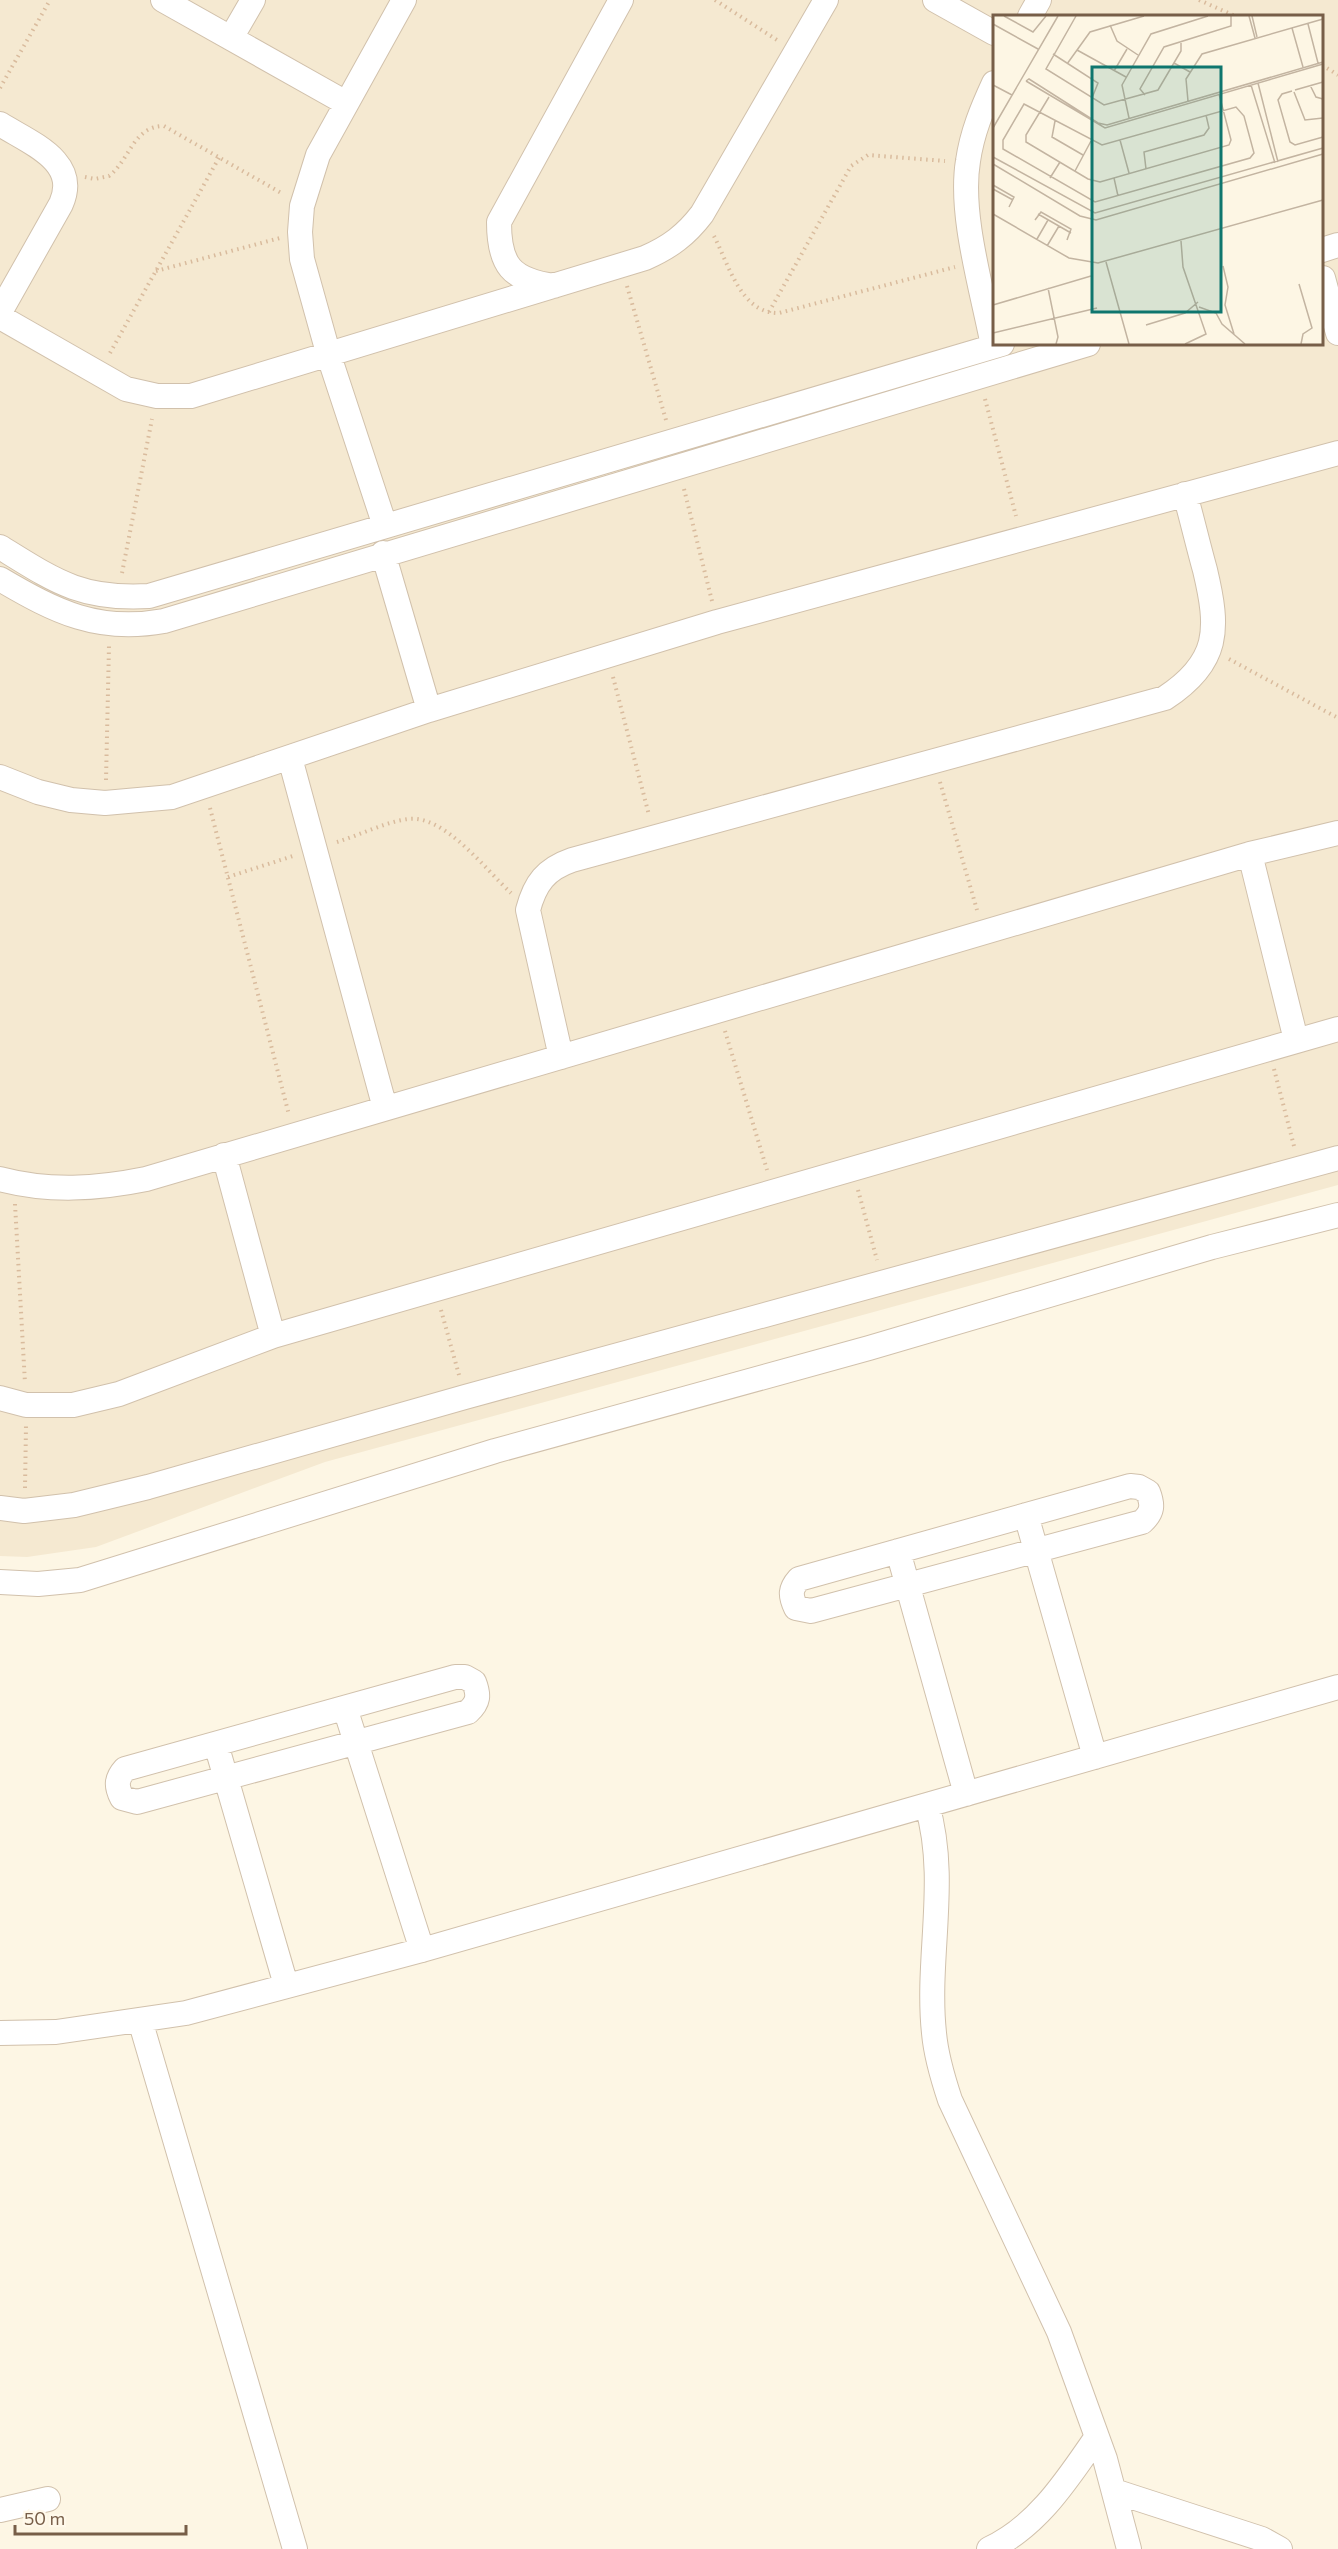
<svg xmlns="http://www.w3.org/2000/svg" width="1338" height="2549" font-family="Commissioner,sans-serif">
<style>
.residential{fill:#f5e9d1;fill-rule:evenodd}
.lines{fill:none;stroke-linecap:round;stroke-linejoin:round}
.minor-casing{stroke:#d1c1ac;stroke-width:26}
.path{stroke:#d9bb9d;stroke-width:4;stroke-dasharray:1.5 4.5;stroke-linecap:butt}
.minor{stroke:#fff;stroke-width:24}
.inset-road{fill:none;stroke:#c3b4a1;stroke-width:1.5}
.view{fill:#0f766e;fill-opacity:0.15;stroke:#0f766e;stroke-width:3}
.inset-edge{fill:none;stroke:#775e48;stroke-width:3}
</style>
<rect width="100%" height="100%" fill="#fdf6e4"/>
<path class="residential" d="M0,0H1338V1185L325,1462L96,1547L27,1557L0,1556ZM994,16H1322V344H994Z"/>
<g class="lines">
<defs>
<path id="minor" d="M163,0L346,103
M935,0L994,33
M1030,16L1039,0
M231,38L253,0
M0,124C30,143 80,161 61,204L0,312
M1322,250L1338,245
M1323,278L1338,333
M554,286C511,280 499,265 499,222L621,0
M0,317L126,389L157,396H191L645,258C670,247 686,235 702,214L826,0
M993,346C983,292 959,215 968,161C972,133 982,109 994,83
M385,526L329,356L302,259L300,232L302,206L318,155L404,0
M0,547C55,581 81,600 149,596L1002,344
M383,553L429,710
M0,579C56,612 98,633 164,621L1088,344
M290,758L385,1108
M0,777L38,792L71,800L105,803L172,797L429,710L717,622L1338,453
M1250,854L1296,1040
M561,1057L528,910C535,883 546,869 572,860L1165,698C1220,662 1219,629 1205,570C1198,545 1192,519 1185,494
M224,1155L273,1336
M0,1179C49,1192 97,1189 146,1179L1250,854L1338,833
M0,1398L26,1405H73L119,1394L273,1336L1338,1029
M1130,1486L1139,1487L1148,1492C1153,1505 1153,1512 1142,1522L811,1611L796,1608C790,1595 790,1589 799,1579Z
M0,1508L24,1511L74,1505L148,1487L465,1397L1338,1158
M1026,1515L1095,1757
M898,1551L966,1794
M0,1582L38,1584L80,1580L495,1451L869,1348L1212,1247L1338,1215
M455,1677H465L474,1682C479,1695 479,1702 468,1712L137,1802L122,1798C116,1786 116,1779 125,1769Z
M345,1708L422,1950
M216,1744L286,1985
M927,1805C949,1880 926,1957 934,2033C936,2056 943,2079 950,2100L1059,2332L1105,2459L1129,2549
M140,2020L295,2549
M0,2033L56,2032L186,2013L422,1950L1338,1687
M1114,2491L1262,2539L1280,2549
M0,2510L48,2499
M989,2549C1037,2527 1067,2480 1096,2438"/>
</defs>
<use href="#minor" class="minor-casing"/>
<path class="path" d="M715,0L777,40
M1199,0L1235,16
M1322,65L1338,75
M0,88L50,0
M85,177L95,179L109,176C130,160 133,126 164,126L283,194
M714,236C729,265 741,314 779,313L955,267
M156,271L280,238
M627,286L666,420
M769,312L851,166L868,155L945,161
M110,353L220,156
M985,399L1016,516
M684,489L712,601
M122,573L152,419
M1229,659L1338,718
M613,677L649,815
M106,780L109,646
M940,782L977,910
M210,808L289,1115
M337,842C360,835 385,822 408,819C444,814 486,870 511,893
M228,877L293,856
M725,1031L767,1170
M1274,1069L1294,1146
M858,1190L877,1260
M15,1204L25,1383
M441,1310L459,1375
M25,1488L26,1426"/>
<use href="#minor" class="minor"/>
</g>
<g transform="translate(993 15)">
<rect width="330" height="330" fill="#fdf6e4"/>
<path class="inset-road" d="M11,1L40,17L53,1M83,1L53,54L111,90L165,75L188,36V26M256,1L262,23M259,1L264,22M0,9L45,34M315,9L325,48M117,10L124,26L145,40M299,13L310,52M84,35L133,62M60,39L105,68L99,83M181,48L197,57M74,49L97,17L151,1M121,56L134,34M33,66L36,64L105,108L114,110L330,47M33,66L112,113L330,49M265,68L285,147M0,70L19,80M258,70L282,148M317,70L323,82L330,84M302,75L330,67M299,76L289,79L285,85L297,127L302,130L330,122M301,77L312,105L330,103M152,80L147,74L171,32L238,11V1M56,82L33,120V127L95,164L107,167L236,130L238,125L226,79M195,86L193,64L209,39L330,4M31,89L109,130L243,92L251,101L261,138L257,143L102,187L10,134V125ZM136,103L129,70L158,19L215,1M62,106L59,122L90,140M0,113L65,1M127,125L136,158M0,142L102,198L330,133M0,149L87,201L103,205L330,139M153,154L151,137L211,120L216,113L213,100M82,156L98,126M57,163L67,147M121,163L125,181M0,170L21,182L16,192M0,174L20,185M0,199L76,243L105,248L330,185M45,199L78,218M42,205L48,197L78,214L74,225M44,224L55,205M188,226L190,252L213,319L192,329M54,231L66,211M113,247L136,329M230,251L235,272L232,290L241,319M306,269L319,313L310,319L308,329M55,273L65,322L63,329M0,290L98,261M206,292L223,298L229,309L252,329M153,310L192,298L205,287M0,318L104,293"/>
<path class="view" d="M99,52H228V297H99Z"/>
<rect width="330" height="330" class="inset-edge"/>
</g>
<path d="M15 2525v9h171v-9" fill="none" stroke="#775e48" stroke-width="3"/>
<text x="24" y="2525" font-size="18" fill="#775e48" stroke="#fff9eb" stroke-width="4.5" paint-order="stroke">50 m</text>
</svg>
